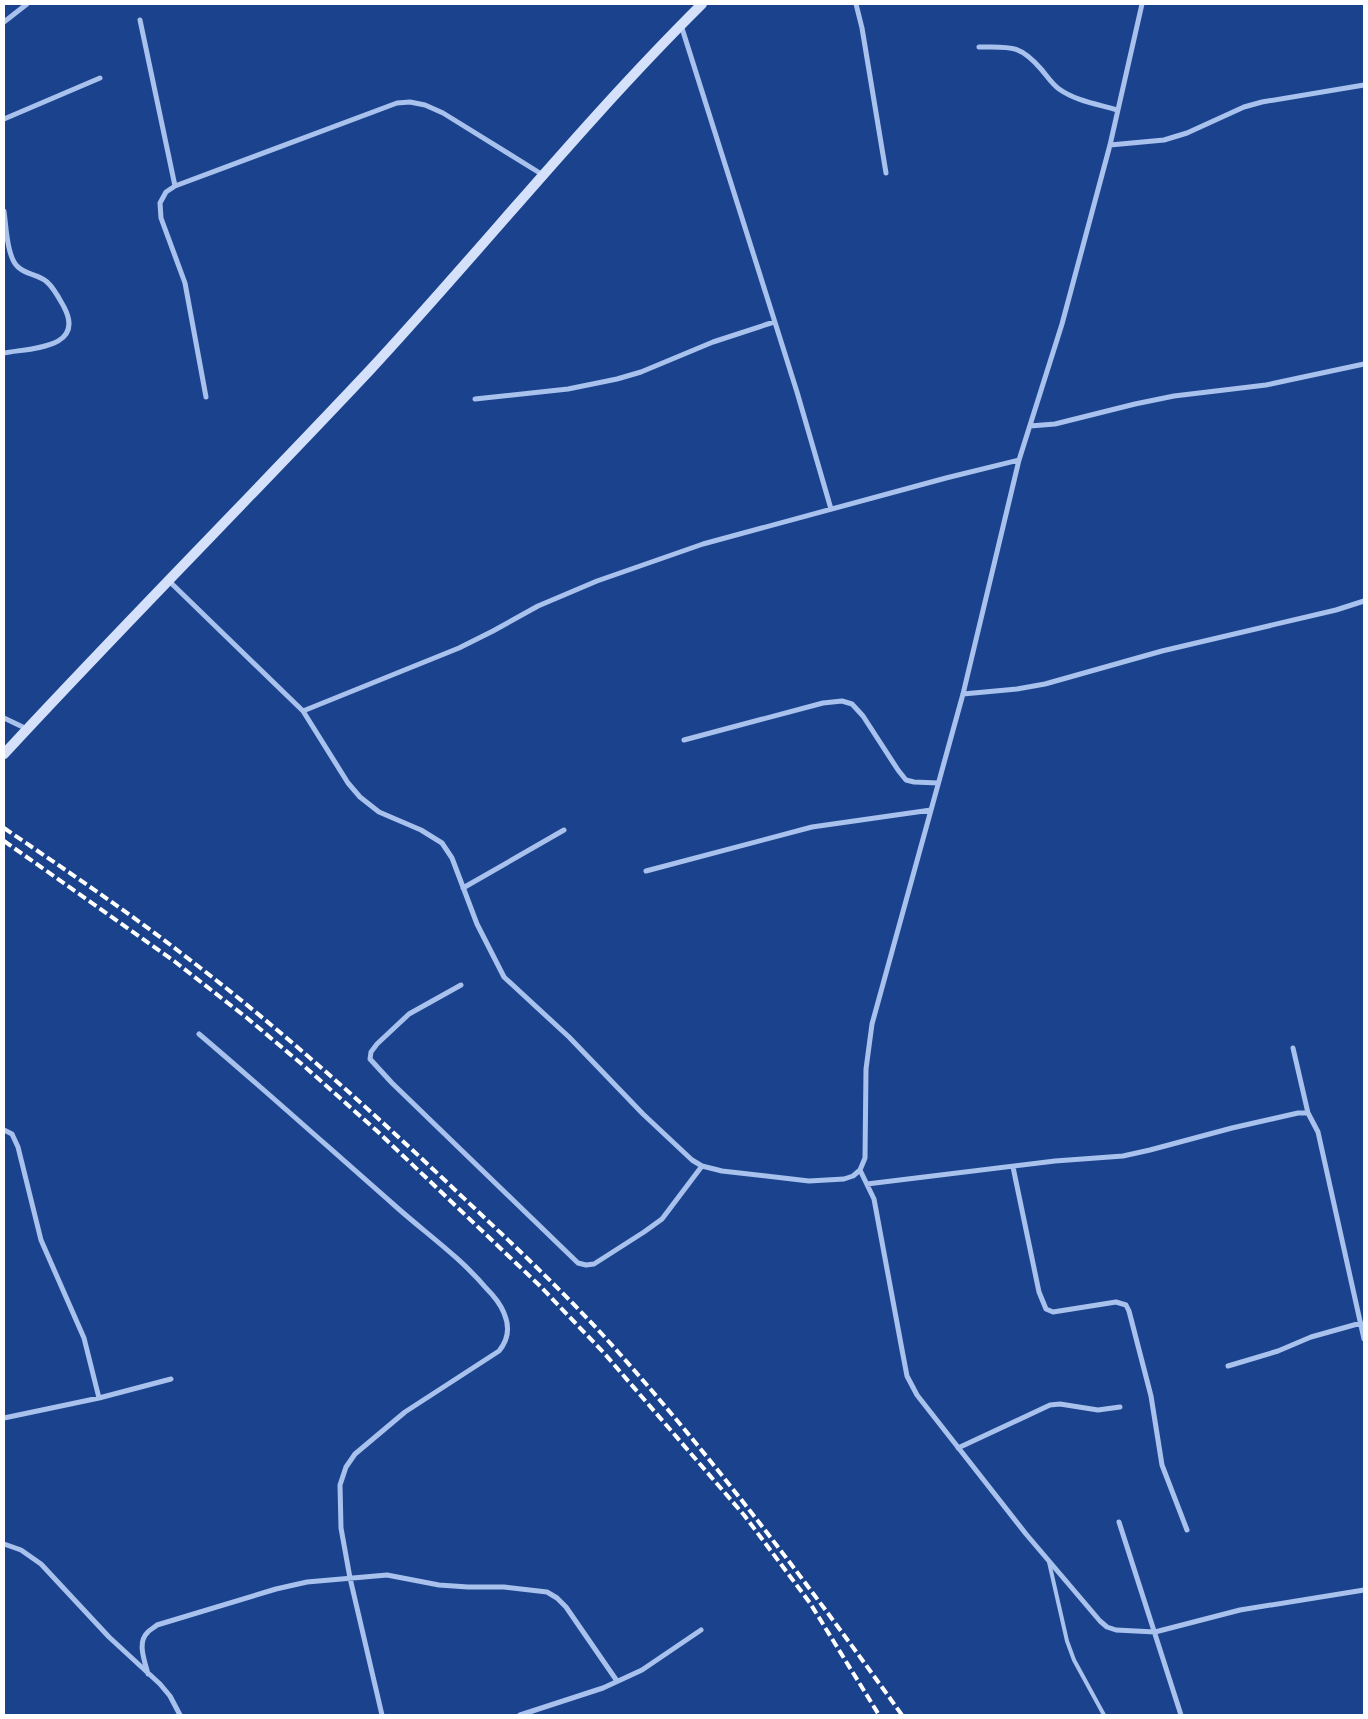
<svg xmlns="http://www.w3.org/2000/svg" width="1368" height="1719" font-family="Cabin,sans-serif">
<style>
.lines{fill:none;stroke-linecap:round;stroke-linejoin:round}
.lane{stroke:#a8c1ed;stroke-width:4}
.street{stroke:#a8c1ed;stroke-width:5}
.secondary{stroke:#d5e1fa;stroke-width:10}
.rail{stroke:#fff;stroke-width:4;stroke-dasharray:9 4;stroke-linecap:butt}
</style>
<rect width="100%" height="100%" fill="#1b438d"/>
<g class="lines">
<path class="lane" d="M1049,1562L1067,1641L1074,1660L1104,1715"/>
<path class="street" d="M856,4L862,28L886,173
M140,20L175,186
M4,22L27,4
M681,25L797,392L831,509
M979,47C1010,47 1019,44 1041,69C1047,76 1052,84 1059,89C1076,101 1097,104 1117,110
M4,119L100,78
M1110,145L1164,140L1187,133L1244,107L1262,102L1364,85
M4,353C30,348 86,349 64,307C59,298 54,288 47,282C38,274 25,275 17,266C7,256 6,225 4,211
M206,397L185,283L161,218L160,203L166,192L175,186L397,103L410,102L425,105L443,113L543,175
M475,399L568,389L617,379L641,372L713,342L774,322
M1030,426L1055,424L1135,404L1174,396L1266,385L1364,364
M168,580L303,711L348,783L360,797L379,812L421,830L442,843L452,858L477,924L504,977L569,1037L643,1114L692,1160L702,1166L722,1171L809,1181L844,1179L853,1176L860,1170L865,1158L866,1069L872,1024L963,694L1019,460L1062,324L1110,145L1142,4
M963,694L1017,689L1045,684L1162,651L1336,610L1364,601
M303,711L459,648L493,631L538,606L597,581L703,544L946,478L1019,460
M4,718L27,729
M684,740L823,703L842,701L852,704L863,716L898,770L906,780L914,782L938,783
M646,871L812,827L931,810
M463,888L564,830
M461,985L409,1014L377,1044L371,1052L370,1059L392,1083L578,1263L586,1265L594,1264L644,1232L662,1219L702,1166
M199,1034C265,1090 328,1147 393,1204C424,1232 459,1256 486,1288C493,1295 500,1303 504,1313C510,1327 509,1339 499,1351L405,1412L355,1454L346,1467L340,1485L341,1528L350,1578L382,1715
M1293,1048L1308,1113
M4,1130L12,1134L18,1147L41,1240L84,1338L99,1398
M1013,1167L1039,1292L1046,1309L1053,1312L1116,1302L1126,1305L1129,1311L1151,1396L1162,1465L1187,1530
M860,1170L874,1199L903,1355L907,1376L917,1395L1026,1534L1100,1621L1107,1627L1116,1630L1155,1632L1240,1610L1364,1590
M867,1184L1055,1161L1123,1156L1150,1150L1232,1128L1298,1113H1308L1318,1132L1364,1339
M1228,1366L1278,1351L1311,1337L1361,1323
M4,1418L99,1398L171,1379
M958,1448L1050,1405L1060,1404L1098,1410L1120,1407
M1119,1522L1181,1715
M4,1544L21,1550L41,1564L109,1637L160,1684L170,1696L180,1715
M148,1674C145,1662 137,1643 147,1633C149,1630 154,1628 157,1625L276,1589L307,1582L387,1575L439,1585L468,1587H504L547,1592L557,1598L566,1607L617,1681
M520,1715L603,1688L642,1670L701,1630"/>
<path class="secondary" d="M4,754C124,624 249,499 370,370C482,249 585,120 702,4"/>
<path class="rail" d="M4,828C64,869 124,909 181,953C276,1025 365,1105 452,1187C509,1241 567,1294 619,1353C721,1468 813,1591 902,1715
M4,841L174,961L247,1018L304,1066L377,1131L539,1285L604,1353L744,1515L810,1603L879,1715"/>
</g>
<rect width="1368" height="1719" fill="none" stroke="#ffffff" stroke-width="10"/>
</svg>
